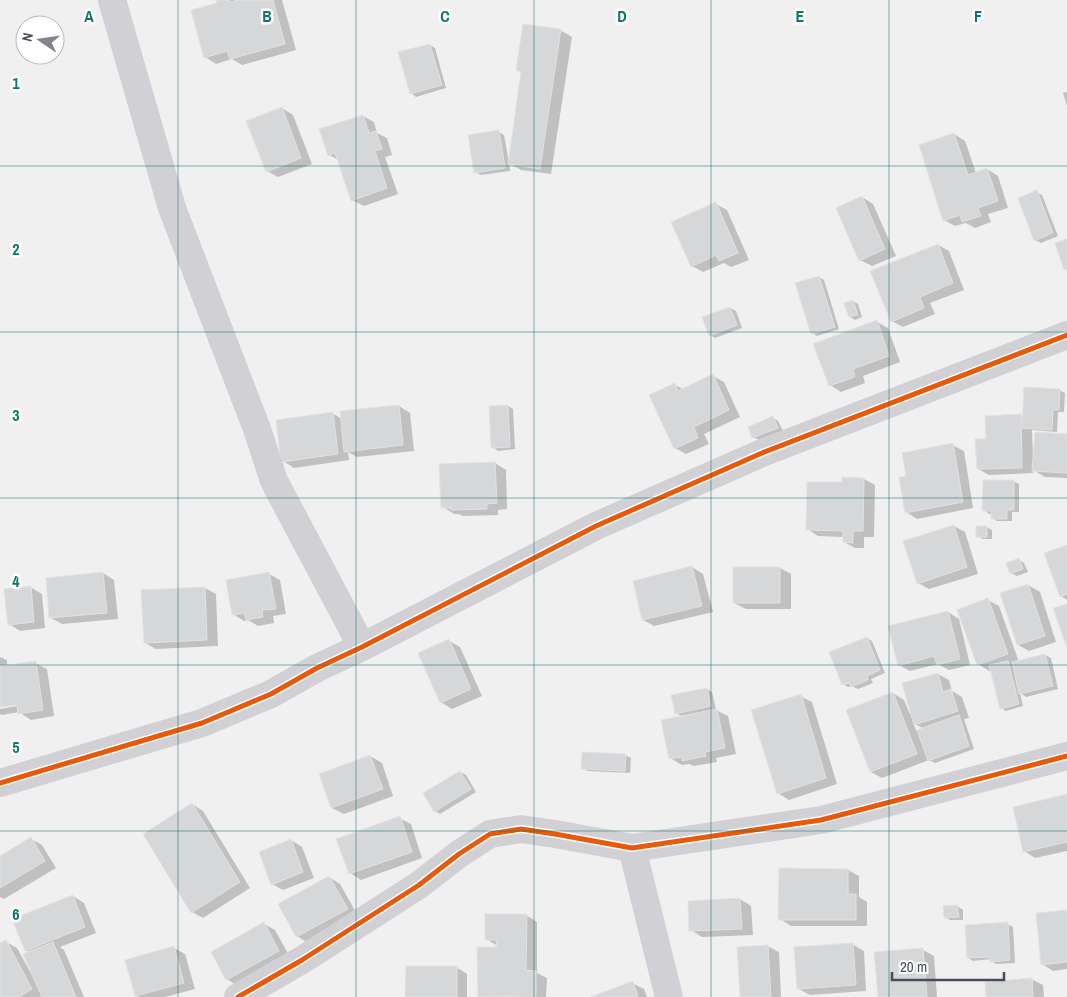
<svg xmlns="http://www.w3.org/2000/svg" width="1067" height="997" font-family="'Archivo Narrow',sans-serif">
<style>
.shadow{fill:#0003;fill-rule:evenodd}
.building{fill:#d6d7d9;stroke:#e2e2e3}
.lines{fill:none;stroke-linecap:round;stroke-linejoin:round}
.minor{stroke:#d1d1d5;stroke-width:28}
.cycleway-casing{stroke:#fff;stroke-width:8}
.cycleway{stroke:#e8590c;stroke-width:5}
.grid{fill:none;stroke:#0f766e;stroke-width:1;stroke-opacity:0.55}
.grid-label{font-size:16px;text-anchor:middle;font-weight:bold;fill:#0f766e;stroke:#fff;stroke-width:5;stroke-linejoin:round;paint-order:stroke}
</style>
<rect width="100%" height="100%" fill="#f1f0f0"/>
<path class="shadow" d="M217,0H237L239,1L243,0H282L296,50L242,65L232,59L216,64L205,57L218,4Z
M560,30L572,37L551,174L521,170L509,163L510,171L481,175L475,172L499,132L504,135L509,163L522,73Z
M430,45L435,48L446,88L416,97L411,93Z
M1067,92V106L1063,93Z
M282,108L293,115L312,164L278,177L267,171Z
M363,116L374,122L377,133L387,138L392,155L385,157L398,194L364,206L352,200L339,160L329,155Z
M954,134L965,141L976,173L987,169L998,176L1008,208L988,214L991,222L975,228L966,223L955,226L944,220Z
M1036,192L1042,195L1058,236L1041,243L1035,240Z
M862,197L873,204L896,256L872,266L860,260Z
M716,204L727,210L749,260L731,267L724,263L703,272L692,266Z
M938,245L949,251L964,290L930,303L935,314L903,327L892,321Z
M819,277L824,280L839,329L817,336L812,333Z
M853,301L858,304L862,317L855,320L850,317Z
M730,308L736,311L742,328L715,338L710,335Z
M877,322L888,328L900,362L863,376L865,383L841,392L830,385Z
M713,376L724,382L740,417L704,434L709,444L686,454L675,448L674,384L684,390Z
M1059,390L1065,393L1064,412H1058L1057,432L1032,430L1033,457H1034L1067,435V478L1045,477L1033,470V473L989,475L978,469L987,440L1020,416L1024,418Z
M399,406L410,413L414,451L357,457L348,452L349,460L294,468L283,461L332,413L342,419Z
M508,406L513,409L515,449L498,451L493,447Z
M773,418L778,421L783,431L759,440L753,437Z
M952,445L964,451L973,508L917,519L906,512L908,477Z
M495,463L506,470L507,509L498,510V515L463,516L459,514H454L443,507Z
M864,479L875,485L874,537H864V548H855L844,542V537L818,536L807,529L843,484Z
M1013,481L1019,484V512H1012V521H997L992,518V514H989L984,510Z
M954,526L965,532L978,574L929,589L918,583Z
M986,527L992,530V539H983L977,536Z
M1067,547V600L1061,596Z
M1019,560L1024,563L1028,572L1017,576L1011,573Z
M692,567L703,574L713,612L654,626L643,620Z
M735,568H780L791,574V609H746L734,603Z
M103,573L114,580L118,619L62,624L51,618Z
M269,574L280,580L286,614L273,616L274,623L258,626L248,620L244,621L233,614Z
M1028,585L1040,592L1056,642L1029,651L1018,645Z
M30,587L42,594L45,628L20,631L9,624Z
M205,588L216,594L218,646L156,649L145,643Z
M988,600L999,606L1019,662L1045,655L1051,658L1058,689L1026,697L1020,693L1023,706L1006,711L1001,708L992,670L989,671L978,664Z
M948,612L959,619L970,665L949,670L938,664L910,671L899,665Z
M867,638L872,641L885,673L871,679L873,683L858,689L852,686L848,687L843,684ZM856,681L844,685V683Z
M449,641L460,647L482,696L452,709L441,702Z
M0,657L7,660V667L35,663L47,669L54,716L31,720L19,712L2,715L0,714V709L23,705V703L0,706Z
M938,674L949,680L952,691L962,697L969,718L964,719L974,749L935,763L929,760L882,778L871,772L893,693L904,700L910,714H912ZM913,723L924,729L917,732Z
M707,689L712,692L716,710L728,716L736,754L716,758L717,762L694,766L689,764L682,765L670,758L683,717L676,713Z
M800,696L812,702L837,784L789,800L778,793Z
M625,755L631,758L630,773L588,771L582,768Z
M370,756L382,763L393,796L344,814L332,808L320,775Z
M460,772L466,775L476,792L440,814L435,811Z
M1067,796V851L1035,858L1024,851Z
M192,804L203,811L250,888L203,918L192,912Z
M399,818L411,824L422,858L361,880L350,873Z
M31,839L42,845L56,868L4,899L0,897V855L1,857Z
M291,840L302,847L314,878L283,890L272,884Z
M848,870L859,876V897L867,902V926H791L780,919Z
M329,877L340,884L358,916L308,943L297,936Z
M73,896L84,903L96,933L60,947L64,950L84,997H43V996L41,997H0V945L6,942L17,948L32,975L33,974L30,953L26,950Z
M740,899L751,906L753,935L702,937L691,930Z
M957,906L963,910V920H950L945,917Z
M1067,911V969L1053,971L1042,964Z
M526,915L537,922V973L547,978L546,997H479V949H498V946L486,939Z
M264,924L275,930L290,957L238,986L227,979Z
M1007,924L1013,927L1015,963L996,964L991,961V959L973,961L968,958Z
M852,944L864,951L866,991L810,995L799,989Z
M767,946L779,952L781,997H741Z
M174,948L185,954L195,989L165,997H139L136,996Z
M923,950L934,956L937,997H879Z
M456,967L467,974V997H406Z
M1031,979L1043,985L1044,997H988Z
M632,983L644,989L647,997H594Z"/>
<path class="building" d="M216,0H229L230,2L238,0H273L285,44L230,59L227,51L204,58L191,10L217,3Z
M523,24L561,29L540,169L508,164L521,72L516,70Z
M430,44L442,85L410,94L398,52Z
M282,107L301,158L266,172L246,121Z
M363,115L369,133L376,131L382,149L375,151L387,188L351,201L335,153L328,156L319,129Z
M499,130L505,168L474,173L468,135Z
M954,133L968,175L987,168L998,201L978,208L981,216L962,222L960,215L943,221L919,145Z
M1037,190L1053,233L1034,241L1018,198Z
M862,196L885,249L859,261L836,208Z
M716,202L738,253L719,261L716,255L691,267L671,222Z
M1067,239V269L1064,270L1055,243Z
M938,244L953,283L920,297L924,308L891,322L870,271Z
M819,276L835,327L811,334L795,283Z
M853,300L858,315L849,317L844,303Z
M730,307L737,325L709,336L702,317Z
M877,320L889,356L853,369L855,377L829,386L813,344Z
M713,374L729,410L694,427L698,438L674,449L649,395L675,383L678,391Z
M1024,387L1060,389L1059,410H1053L1052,430L1022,428Z
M399,405L403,445L344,452L340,411Z
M508,405L510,447L491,448L489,406Z
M333,412L338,454L281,462L276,420Z
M1021,414L1022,468L977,469L975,439H986L985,416Z
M773,416L778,428L752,438L748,427Z
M1035,432L1067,434V473L1032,471Z
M953,443L963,502L905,513L899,477L906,476L902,453Z
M495,462L497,503L487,504V509L451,510V508H441L439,464Z
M842,477L864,478L863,531H853V543L843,542V531L806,530L807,482H842Z
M983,480H1014V510H1007V519H991V511H982Z
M954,525L967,567L917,584L903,541Z
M976,526H987V537H976Z
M1067,545V594L1060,597L1044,553Z
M1019,558L1023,569L1010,574L1006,563Z
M692,566L702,606L642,620L633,581Z
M733,567H780V603H733Z
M103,572L107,613L49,618L46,578Z
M269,572L276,609L262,610L263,617L246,620L244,613L232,615L226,580Z
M1028,584L1045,636L1017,645L1000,593Z
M31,586L34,622L8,625L4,589Z
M205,587L207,640L144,643L141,590Z
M988,598L1008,654L977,665L957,610Z
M1067,604V648L1053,608Z
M948,611L960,659L937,665L934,656L898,666L888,626Z
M867,637L880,670L867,676L868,680L851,687L849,682L842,685L829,652Z
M449,639L471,689L440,703L418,653Z
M1045,654L1053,686L1019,694L1012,662Z
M36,661L43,710L18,714L17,705L0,707V666Z
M1008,661L1019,704L1000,709L989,665Z
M938,673L943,692L951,689L958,711L914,725L902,683Z
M707,688L711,706L675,714L671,695Z
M893,692L917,754L870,772L846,710Z
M801,694L826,778L777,794L751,710Z
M717,709L725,748L705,752L706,756L682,761V757L669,759L661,720Z
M959,715L969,746L928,761L917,730Z
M582,752L626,754L625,771L581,769Z
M370,755L383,789L331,808L319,774Z
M460,771L471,789L434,812L423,793Z
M1067,794V842L1023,852L1013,807Z
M192,803L240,882L191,913L143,834Z
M400,816L412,852L349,874L336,839Z
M31,837L45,861L0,888V856Z
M291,839L303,872L271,885L259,852Z
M779,868L848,869V894H856V920H778Z
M329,876L348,909L296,937L278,904Z
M73,895L85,927L25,951L12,919Z
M740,898L742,929L689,931L688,901Z
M957,905L959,917L944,918L943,906Z
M1067,910V962L1041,965L1036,913Z
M485,914H527L526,970L536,971V996L478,997L477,947H497L496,940H485Z
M264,922L279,951L226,980L211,952Z
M1008,922L1010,960L990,962L989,957L967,958L965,925Z
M6,940L32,989L19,997H0V943Z
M53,942L76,997H42L23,954Z
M853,943L856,985L797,989L794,947Z
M768,945L771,997H740L737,947Z
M174,946L184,983L135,996L125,960Z
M923,948L927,997H878L874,952Z
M406,966H457V997H405Z
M1032,978L1033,997H986L985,982Z
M633,981L638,997H590Z"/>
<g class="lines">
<path class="minor" d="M112,0L172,208L257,429L274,481L362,647
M0,783L202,723L271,694L317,668L362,647L596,526L762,453L1067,335
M632,848L669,997
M238,997L302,960L419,885L459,854L490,834L521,829L555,834L632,848L821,820L1067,756"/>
<defs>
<path id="cycleway" d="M0,783L202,723L271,694L317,668L362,647L596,526L762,453L1067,335
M238,997L302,960L419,885L459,854L490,834L521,829L555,834L632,848L821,820L1067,756"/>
</defs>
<use href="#cycleway" class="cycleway-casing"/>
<use href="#cycleway" class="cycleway"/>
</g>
<path class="grid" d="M178,0V997M356,0V997M534,0V997M711,0V997M889,0V997M0,166H1067M0,332H1067M0,498H1067M0,665H1067M0,831H1067"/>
<g class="grid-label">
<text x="89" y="22">A</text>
<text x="267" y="22">B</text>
<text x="445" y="22">C</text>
<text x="622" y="22">D</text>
<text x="800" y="22">E</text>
<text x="978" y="22">F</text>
<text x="16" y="89">1</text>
<text x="16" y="255">2</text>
<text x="16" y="421">3</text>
<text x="16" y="587">4</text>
<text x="16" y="753">5</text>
<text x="16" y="920">6</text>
</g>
<g transform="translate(40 40) rotate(283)"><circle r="24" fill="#ffffff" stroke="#b5b7be"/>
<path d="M0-4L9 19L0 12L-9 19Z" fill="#828590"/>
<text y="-8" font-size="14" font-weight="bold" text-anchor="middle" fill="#474c5d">N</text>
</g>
<path d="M892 972v8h112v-8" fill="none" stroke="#474c5d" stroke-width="2.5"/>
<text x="900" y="972" font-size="15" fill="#474c5d" stroke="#ffffff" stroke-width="4" paint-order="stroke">20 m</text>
</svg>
